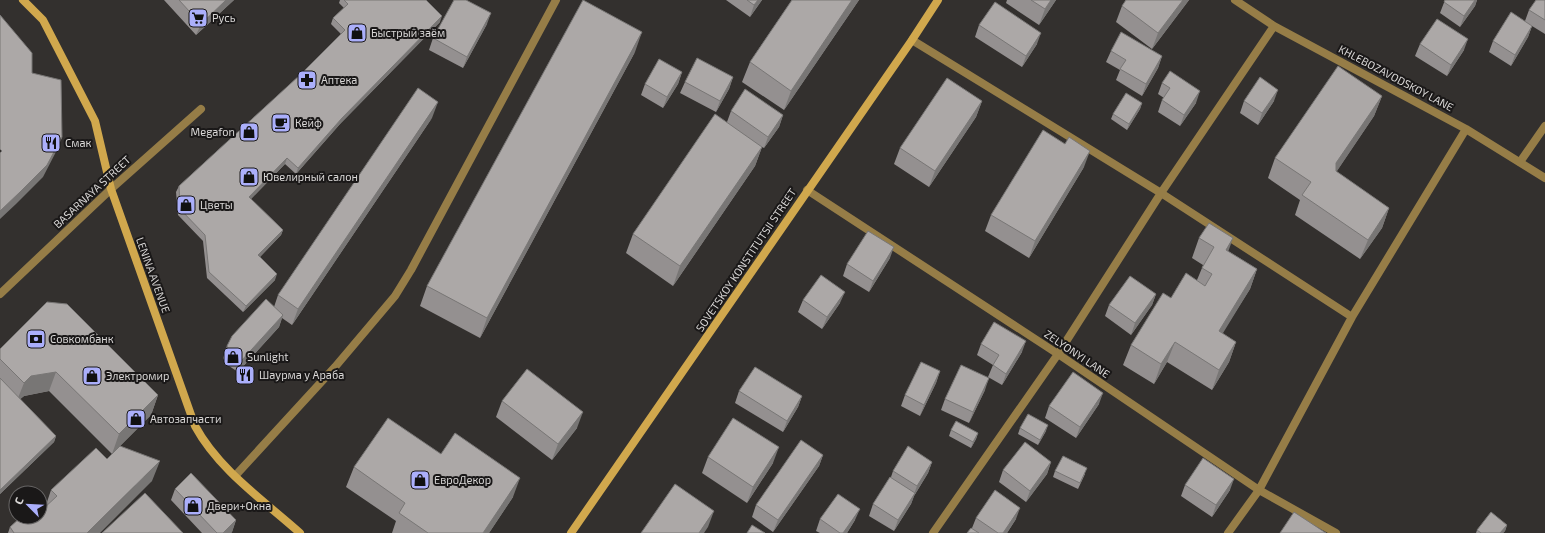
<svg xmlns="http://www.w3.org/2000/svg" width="1545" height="533" font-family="'Exo 2',sans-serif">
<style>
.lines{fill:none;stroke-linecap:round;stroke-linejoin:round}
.service{stroke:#967d47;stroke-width:8}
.minor{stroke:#967d47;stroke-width:8}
.tertiary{stroke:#967d47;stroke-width:8}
.secondary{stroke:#d1a84d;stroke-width:8}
.wall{fill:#949090}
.shaded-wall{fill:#787675}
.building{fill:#aca8a7;stroke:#787675}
.labels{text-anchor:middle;stroke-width:4;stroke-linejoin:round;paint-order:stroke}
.poi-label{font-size:11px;fill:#d9d7d6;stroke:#1a1818;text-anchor:start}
.street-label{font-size:11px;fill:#d9d7d6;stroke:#1a1818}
</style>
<rect width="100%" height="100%" fill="#33302e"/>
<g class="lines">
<path class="service" d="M1520,162L1545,126
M235,476L335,367L395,296L411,270L556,0"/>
<path class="minor" d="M1235,0L1274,26L1466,129L1545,178
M912,40L1161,193L1352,317
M111,189L201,109
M807,190L1058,354L1259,490L1336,533
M933,533L1058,354L1161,193L1274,26
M1228,533L1259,490L1352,317L1466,129"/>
<path class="tertiary" d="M0,294L111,189"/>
<path class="secondary" d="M23,0L43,20L95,121L111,189L195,426C219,470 263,500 300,533
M571,533L912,40L938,0"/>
</g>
<path class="wall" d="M164,0H234L196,35Z
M340,0H426L440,22L340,124L296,174L285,164L251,199L283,230L281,235L260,257L275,280L243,312L207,278L203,241L178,215L176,192L179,186L300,75L341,34L331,24L333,18L344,8L339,3Z
M726,0H762L750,17Z
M792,0H859L784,110L742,82L750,62Z
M1007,0H1056L1039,25L1006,3Z
M1126,0H1189L1152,49L1116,22L1122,6Z
M1445,0H1477L1475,6L1460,27L1440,13Z
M1545,0V34L1532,26L1528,37L1511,66L1489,52L1493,41L1525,21L1529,10Z
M487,24L463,68L429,50L433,38Z
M979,25L1037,44L1022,67L975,37Z
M1420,44L1464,50L1447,76L1415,56Z
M1111,51L1162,56L1158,68L1142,96L1116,80L1120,70L1106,62Z
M635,52L480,338L420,306L427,286Z
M682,72L678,84L663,108L641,95L645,84Z
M733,77L729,89L716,112L680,93L685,82Z
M1162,83L1196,103L1180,126L1158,112L1162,100L1164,98L1158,94Z
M1382,96L1374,116L1336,172L1389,208L1382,228L1360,259L1295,215L1300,200L1268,178L1275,158Z
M982,101L976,117L929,187L894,164L900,148Z
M1244,101H1274L1258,125L1240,113Z
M1142,103L1140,109L1127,130L1111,119L1113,114Z
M731,111L783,115L779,127L764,148L762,147L755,166L673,286L626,253L633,234L727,122Z
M432,118L292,325L282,318L279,327L238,372L226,364L223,358L227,346L274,307L278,295Z
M1084,167L1029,258L985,231L991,215Z
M1199,238L1228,251L1257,269L1250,289L1222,333L1236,342L1229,362L1212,390L1167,362L1154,384L1123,365L1131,345L1197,280L1202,268L1203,265L1192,258Z
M890,258L869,292L843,276L847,264Z
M1156,294L1152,305L1131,335L1105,316L1109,305Z
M803,300L840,303L822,329L798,312Z
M981,344L1022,352L1002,385L988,377L993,365L977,355Z
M0,349L158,395L151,415L112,454L49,391L24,396L20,399L56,436L54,442L0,494Z
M940,371L936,383L920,416L901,406L905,395Z
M985,390L969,423L941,410L945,399Z
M739,391L802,396L798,407L783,432L735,403Z
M502,401L577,428L552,460L496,417Z
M1099,404L1076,438L1045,418L1049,406Z
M1020,428L1046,431L1038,445L1018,434Z
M951,430L978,433L976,439L971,448L949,436Z
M441,454L513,497L489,533H392L396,521L346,487L354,467Z
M823,455L819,466L773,532L752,517L756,505Z
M708,457L773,463L747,503L702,473Z
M107,459L152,481L43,509L45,508L51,490Z
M932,462L928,473L914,496L911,504L894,531L869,516L873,504L891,477L893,471Z
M1051,462L1047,474L1026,502L999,482L1003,470Z
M1055,471L1085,474L1078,489L1053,477Z
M1185,485L1230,490L1212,517L1181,496Z
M175,489L236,520L232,532L231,533H202L171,500Z
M976,518L1016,519L1007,533H967L972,528Z
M820,519L855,520L847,533H820L816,531Z
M1507,525L1505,531L1503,533H1476L1477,530Z
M10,527L14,533H8Z"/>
<path class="shaded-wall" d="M226,0H234L196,35L201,24Z
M758,0H762L750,17L754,5Z
M852,0H859L784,110L791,91Z
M1051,0H1056L1039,25L1045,9Z
M1183,0H1189L1152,49L1158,33Z
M1475,0H1477L1475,6L1460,27L1464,16Z
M491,13L487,24L463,68L467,57Z
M442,16L440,22L340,124L296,174L298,168L342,118Z
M1532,26L1528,37L1511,66L1515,55Z
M642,32L635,52L480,338L487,318Z
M1041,33L1037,44L1022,67L1026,56Z
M1468,39L1464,50L1447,76L1451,65Z
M1162,56L1158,68L1142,96L1146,84Z
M682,72L678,84L663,108L667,97Z
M733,77L729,89L716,112L720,101Z
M1278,90L1274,101L1258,125L1262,113Z
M1200,91L1196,103L1180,126L1184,115Z
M1382,96L1374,116L1329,183L1336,163Z
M982,101L976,117L929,187L935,171Z
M438,102L432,118L292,325L298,309Z
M1142,103L1140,109L1127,130L1129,124Z
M783,115L779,127L764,148L768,137Z
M62,137L58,148L43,177L16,204L0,219V211Z
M762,147L755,166L673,286L680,266Z
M1090,151L1084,167L1029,258L1035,241Z
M287,158L285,164L247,203L249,197Z
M1389,208L1382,228L1360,259L1368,240Z
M283,230L281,235L256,261L258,255Z
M1233,238L1226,258V250Z
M894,247L890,258L869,292L873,281Z
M1257,269L1250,289L1212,351L1219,331Z
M277,274L275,280L243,312L246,306Z
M845,292L840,303L822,329L827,317Z
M1156,294L1152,305L1131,335L1135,323Z
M283,315L279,327L238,372L242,360Z
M1026,341L1022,352L1002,385L1006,374Z
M1175,342L1167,362L1154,384L1161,364Z
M1236,342L1229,362L1212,390L1219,370Z
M940,371L936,383L920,416L924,405Z
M56,372L49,391L24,396L16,403L24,383L31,376Z
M989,378L985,390L969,423L973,412Z
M1103,393L1099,404L1076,438L1080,427Z
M158,395L151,415L112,454L119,434Z
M802,396L798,407L783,432L787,421Z
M583,412L577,428L552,460L558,444Z
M1048,425L1046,431L1038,445L1040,440Z
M978,433L976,439L971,448L973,442Z
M56,436L54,442L0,494V490Z
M779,447L773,463L747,503L753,487Z
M823,455L819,466L773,532L778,520Z
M160,461L152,481L100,533H87Z
M932,462L928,473L914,496L911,504L894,531L898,520L914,494L917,486Z
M1051,462L1047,474L1026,502L1030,491Z
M520,478L513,497L489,533H483Z
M1234,479L1230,490L1212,517L1216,505Z
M1020,508L1016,519L1007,533H1003Z
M860,509L855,520L847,533H843Z
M714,511L708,527L704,533H699Z
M236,520L232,532L231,533H223Z
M1507,525L1505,531L1503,533H1500Z"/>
<path class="building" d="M179,0H226L201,24Z
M344,0H426L442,16L342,118L298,168L287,158L249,197L283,230L258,255L277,274L246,306L209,272L205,235L180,209L179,186L300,75L345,30L333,18L348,4Z
M454,0H466L491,13L467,57L433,38Z
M583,0L642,32L487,318L427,286Z
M747,0H758L754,5Z
M792,0H852L791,91L750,62Z
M1031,0H1051L1045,9Z
M1126,0H1183L1158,33L1122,6Z
M1445,0H1475L1464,16L1444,2Z
M1536,0H1545V20L1529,10Z
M995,2L1041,33L1026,56L979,25Z
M1511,12L1532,26L1515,55L1493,41Z
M0,15L32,53V73L61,80L62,137L47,165L20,192L0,211V153L2,151L0,149Z
M1437,19L1468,39L1451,65L1420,44Z
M1121,32L1162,56L1146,84L1120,69L1126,60L1111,51Z
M697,58L733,77L720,101L685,82Z
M659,59L682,72L667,97L645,84Z
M1338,66L1382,96L1336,163V171L1389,208L1368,240L1302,195L1311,182L1275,158Z
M1170,71L1200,91L1184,115L1162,100L1170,88L1162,83Z
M1260,77L1278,90L1262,113L1244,101Z
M947,78L982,101L935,171L900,148Z
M418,88L438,102L298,309L278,295Z
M745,89L783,115L768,137L731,111Z
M1126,93L1142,103L1129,124L1113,114Z
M715,114L762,147L680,266L633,234Z
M1043,130L1065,144L1069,137L1090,151L1035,241L991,215Z
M1209,223L1233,238L1226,250L1257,269L1219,331L1236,342L1219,370L1175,342L1161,364L1131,345L1163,293L1171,298L1186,273L1205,286L1212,274L1202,268L1214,247L1199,238Z
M868,231L894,247L873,281L847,264Z
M821,275L845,292L827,317L803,300Z
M1130,276L1156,294L1135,323L1109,305Z
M266,299L283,315L242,360L230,353L227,346L232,336Z
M47,302L67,304L158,395L119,434L56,372L31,376L24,383L0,359V349Z
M994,322L1026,341L1006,374L993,365L999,355L981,344Z
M921,362L940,371L924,405L905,395Z
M961,365L989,378L973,412L945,399Z
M755,367L802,396L787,421L739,391Z
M527,369L583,412L558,444L502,401Z
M1073,372L1103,393L1080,427L1049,406Z
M0,378L56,436L0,490Z
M1028,414L1048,425L1040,440L1020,428Z
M388,418L441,454L455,433L520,478L483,533H428L399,513L405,503L354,467Z
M733,418L779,447L753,487L708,457Z
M956,421L978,433L973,442L951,430Z
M801,440L823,455L778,520L756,505Z
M1025,442L1051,462L1030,491L1003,470Z
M120,446L160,461L87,533H14L10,527L21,517H40V506L43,509L57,496L51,490L96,448L107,459Z
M908,446L932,462L917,486L893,471Z
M1063,456L1087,468L1080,483L1055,471Z
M1203,458L1234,479L1216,505L1185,485Z
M191,473L236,520L223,533H217L175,489Z
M890,477L915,493L898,520L873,504Z
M675,484L714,511L699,533H641Z
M995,490L1020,508L1003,533H998L976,518Z
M145,493L183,533H102Z
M838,494L860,509L843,533H840L820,519Z
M1294,512L1326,533H1280Z
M1491,512L1507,525L1500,533H1481L1477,530Z
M752,525L765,533H747Z
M971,528L979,533H967Z"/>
<defs>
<symbol id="supermarket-square" viewBox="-11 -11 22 22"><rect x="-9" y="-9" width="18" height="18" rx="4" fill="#abaffb" stroke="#1a1818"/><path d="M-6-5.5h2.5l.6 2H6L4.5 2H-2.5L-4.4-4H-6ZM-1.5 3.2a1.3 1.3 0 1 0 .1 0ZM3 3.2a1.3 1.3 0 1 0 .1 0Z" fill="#111"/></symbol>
<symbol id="shop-square" viewBox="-11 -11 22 22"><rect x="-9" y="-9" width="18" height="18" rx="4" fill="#abaffb" stroke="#1a1818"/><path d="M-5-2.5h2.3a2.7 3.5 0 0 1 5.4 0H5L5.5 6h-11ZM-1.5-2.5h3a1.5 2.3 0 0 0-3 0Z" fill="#111"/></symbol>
<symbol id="pharmacy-square" viewBox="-11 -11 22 22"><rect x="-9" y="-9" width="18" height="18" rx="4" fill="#abaffb" stroke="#1a1818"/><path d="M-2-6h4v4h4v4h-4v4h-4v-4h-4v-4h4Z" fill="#111"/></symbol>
<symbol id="cafe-square" viewBox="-11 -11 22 22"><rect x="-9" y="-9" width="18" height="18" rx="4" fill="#abaffb" stroke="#1a1818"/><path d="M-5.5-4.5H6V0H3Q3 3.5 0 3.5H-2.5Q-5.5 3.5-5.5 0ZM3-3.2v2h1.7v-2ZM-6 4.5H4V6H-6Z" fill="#111"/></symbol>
<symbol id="restaurant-square" viewBox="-11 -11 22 22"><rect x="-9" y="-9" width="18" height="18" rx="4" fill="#abaffb" stroke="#1a1818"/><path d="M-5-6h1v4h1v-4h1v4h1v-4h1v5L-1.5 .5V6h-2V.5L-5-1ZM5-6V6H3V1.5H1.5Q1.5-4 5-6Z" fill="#111"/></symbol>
<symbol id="bank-square" viewBox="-11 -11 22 22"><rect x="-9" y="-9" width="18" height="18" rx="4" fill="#abaffb" stroke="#1a1818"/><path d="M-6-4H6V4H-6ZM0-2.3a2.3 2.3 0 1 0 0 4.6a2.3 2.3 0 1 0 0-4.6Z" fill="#111"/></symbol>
</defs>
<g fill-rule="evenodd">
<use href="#supermarket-square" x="187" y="7" width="22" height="22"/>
<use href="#shop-square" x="346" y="22" width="22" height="22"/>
<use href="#pharmacy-square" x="296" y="69" width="22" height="22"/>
<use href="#cafe-square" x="270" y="112" width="22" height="22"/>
<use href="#shop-square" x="238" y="121" width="22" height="22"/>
<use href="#restaurant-square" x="40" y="132" width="22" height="22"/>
<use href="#shop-square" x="238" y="166" width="22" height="22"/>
<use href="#shop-square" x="175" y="194" width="22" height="22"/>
<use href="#bank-square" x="25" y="328" width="22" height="22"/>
<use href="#shop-square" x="222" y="346" width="22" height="22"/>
<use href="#restaurant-square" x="234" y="364" width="22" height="22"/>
<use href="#shop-square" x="81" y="365" width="22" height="22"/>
<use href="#shop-square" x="125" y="408" width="22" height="22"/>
<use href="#shop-square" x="409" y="469" width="22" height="22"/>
<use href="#shop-square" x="182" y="495" width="22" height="22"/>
</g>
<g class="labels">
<g class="poi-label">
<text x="212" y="22">Русь</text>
<text x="371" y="37">Быстрый заём</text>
<text x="321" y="84">Аптека</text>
<text x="295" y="127">Кейф</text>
<text x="235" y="136" text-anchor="end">Megafon</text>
<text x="65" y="147">Смак</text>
<text x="263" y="181">Ювелирный салон</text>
<text x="200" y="209">Цветы</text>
<text x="50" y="343">Совкомбанк</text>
<text x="247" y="361">Sunlight</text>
<text x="259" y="379">Шаурма у Араба</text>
<text x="106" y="380">Электромир</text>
<text x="150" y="423">Автозапчасти</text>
<text x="434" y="484">ЕвроДекор</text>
<text x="207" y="510">Двери+Окна</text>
</g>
<g class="street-label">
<text transform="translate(1396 78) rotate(28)" y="4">KHLEBOZAVODSKOY LANE</text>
<text transform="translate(92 192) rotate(-43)" y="4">BASARNAYA STREET</text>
<text transform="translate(746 260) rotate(-56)" y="4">SOVETSKOY KONSTITUTSII STREET</text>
<text transform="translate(153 275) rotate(70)" y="4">LENINA AVENUE</text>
<text transform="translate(1077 354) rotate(34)" y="4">ZELYONYI LANE</text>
</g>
</g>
<g transform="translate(28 505) rotate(294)"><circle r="19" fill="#1a1818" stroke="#666464"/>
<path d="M0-3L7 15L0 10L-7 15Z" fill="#abaffb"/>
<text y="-6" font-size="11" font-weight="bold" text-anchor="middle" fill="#d9d7d6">С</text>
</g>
</svg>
